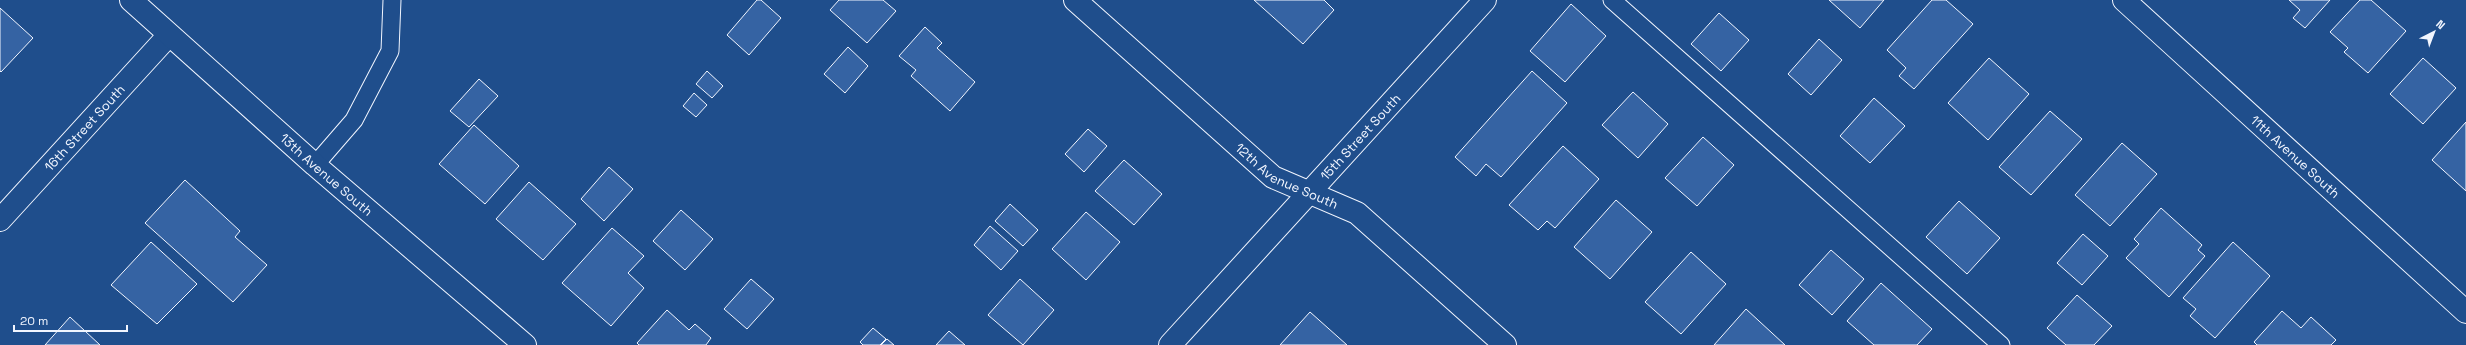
<svg xmlns="http://www.w3.org/2000/svg" width="2466" height="345" font-family="'Space Grotesk',sans-serif">
<style>
.building{fill:#3563a3;stroke:#f2f6ff}
.lines{fill:none;stroke-linecap:round;stroke-linejoin:round}
.service-casing{stroke:#f2f6ff;stroke-width:19}
.minor-casing{stroke:#f2f6ff;stroke-width:24}
.secondary-casing{stroke:#f2f6ff;stroke-width:24}
.service{stroke:#1f4e8c;stroke-width:17}
.minor{stroke:#1f4e8c;stroke-width:22}
.secondary{stroke:#1f4e8c;stroke-width:22}
.labels{text-anchor:middle;stroke-width:3;stroke-linejoin:round;paint-order:stroke}
.street-label{font-size:13px;fill:#f2f6ff;stroke:#1f4e8c}
</style>
<rect width="100%" height="100%" fill="#1f4e8c"/>
<path class="building" d="M757,0H761L781,18L749,55L727,35Z
M839,0H883L896,11L867,43L830,10Z
M1254,0H1324L1334,10L1303,44Z
M1829,0H1884L1860,28Z
M1932,0H1946L1973,24L1914,89L1899,76L1906,68L1887,50Z
M2289,0H2330L2305,28L2293,18L2300,10Z
M2360,0H2371L2406,31L2368,73L2344,52L2348,48L2330,32Z
M1571,4L1606,36L1565,82L1530,51Z
M0,8L33,38L1,72L0,71Z
M1719,13L1749,40L1721,71L1691,44Z
M925,27L942,43L937,48L975,82L950,111L911,76L916,70L899,56Z
M1819,39L1842,60L1811,95L1788,74Z
M848,47L868,66L845,93L824,74Z
M1989,58L2029,94L1988,140L1948,103Z
M2423,58L2456,88L2423,124L2390,94Z
M707,71L723,86L712,98L696,84Z
M1532,71L1567,103L1501,177L1486,164L1476,176L1455,157Z
M479,79L498,96L469,127L450,111Z
M1633,92L1668,124L1638,158L1602,125Z
M694,93L707,105L696,117L683,106Z
M1874,98L1905,126L1870,163L1840,136Z
M2050,111L2082,139L2031,195L1999,167Z
M2466,122V191L2432,160Z
M474,125L519,166L485,204L439,164Z
M1088,129L1107,146L1084,172L1065,154Z
M1703,137L1734,165L1697,206L1665,178Z
M2122,143L2157,174L2110,226L2075,195Z
M1563,146L1599,179L1555,228L1547,221L1538,230L1509,205Z
M1124,160L1162,194L1134,225L1095,191Z
M609,167L633,189L604,221L581,199Z
M185,180L240,231L235,237L267,265L233,302L145,223Z
M529,182L576,224L543,260L496,219Z
M1616,200L1652,232L1610,279L1574,247Z
M1959,201L2000,238L1967,274L1926,237Z
M1010,204L1038,230L1023,246L995,221Z
M2161,208L2202,245L2198,250L2205,256L2169,297L2126,258L2139,244L2134,239Z
M681,210L713,239L685,270L653,241Z
M1086,212L1120,242L1086,280L1052,249Z
M990,226L1018,251L1001,270L974,245Z
M612,228L644,256L628,273L644,288L611,326L562,283Z
M2083,234L2108,256L2082,285L2057,263Z
M151,242L197,284L157,324L111,285Z
M2233,242L2270,276L2215,338L2190,316L2196,309L2183,298Z
M1831,250L1864,279L1832,315L1799,285Z
M1691,252L1726,284L1681,334L1645,302Z
M751,279L774,299L747,329L724,309Z
M1020,279L1054,310L1023,345L988,315Z
M1881,283L1932,329L1917,345H1874L1847,321Z
M2077,295L2112,326L2094,345H2066L2047,328Z
M1746,309L1785,345H1714Z
M667,310L689,330L695,324L711,338L706,345H639L637,343Z
M2282,311L2301,328L2311,317L2336,340L2331,345H2257L2254,342Z
M1310,312L1347,345H1280Z
M70,317L100,345H45Z
M873,328L886,339L880,345H863L860,342Z
M949,331L965,345H936Z
M887,339L894,345H881Z"/>
<g class="lines">
<defs>
<path id="service" d="M1612,0L2001,345
M315,165L354,120L390,51L392,0"/>
<g id="minor">
<path id="s1" d="M1075,0L1273,177L1357,213L1505,345"/>
<path id="s2" d="M2124,0L2466,312"/>
<path id="s3" d="M0,220L169,35"/>
<path id="s4" d="M1170,345L1485,0"/>
</g>
<g id="secondary">
<path id="s5" d="M131,0L315,165L525,345"/>
</g>
</defs>
<use href="#service" class="service-casing"/>
<use href="#minor" class="minor-casing"/>
<use href="#secondary" class="secondary-casing"/>
<use href="#service" class="service"/>
<use href="#minor" class="minor"/>
<use href="#secondary" class="secondary"/>
</g>
<g class="labels">
<g class="street-label">
<text dy="5" stroke="none"><textPath href="#s3" startOffset="125">16th Street South</textPath></text>
<text dy="5" stroke="none"><textPath href="#s4" startOffset="282">15th Street South</textPath></text>
<text dy="5" stroke="none"><textPath href="#s2" startOffset="232">11th Avenue South</textPath></text>
<text dy="5" stroke="none"><textPath href="#s5" startOffset="262">13th Avenue South</textPath></text>
<text dy="5" stroke="none"><textPath href="#s1" startOffset="277">12th Avenue South</textPath></text>
</g>
</g>
<g transform="translate(2434 32) rotate(42)" stroke="#1f4e8c" stroke-width="3" paint-order="stroke">
<path d="M0-3L7 15L0 10L-7 15Z" fill="#f2f6ff"/>
<text y="-6" font-size="11" font-weight="bold" text-anchor="middle" fill="#f2f6ff">N</text>
</g>
<path d="M14 325v6h113v-6" fill="none" stroke="#f2f6ff" stroke-width="2"/>
<text x="20" y="325" font-size="12" fill="#f2f6ff" stroke="#1f4e8c" stroke-width="3" paint-order="stroke">20 m</text>
</svg>
